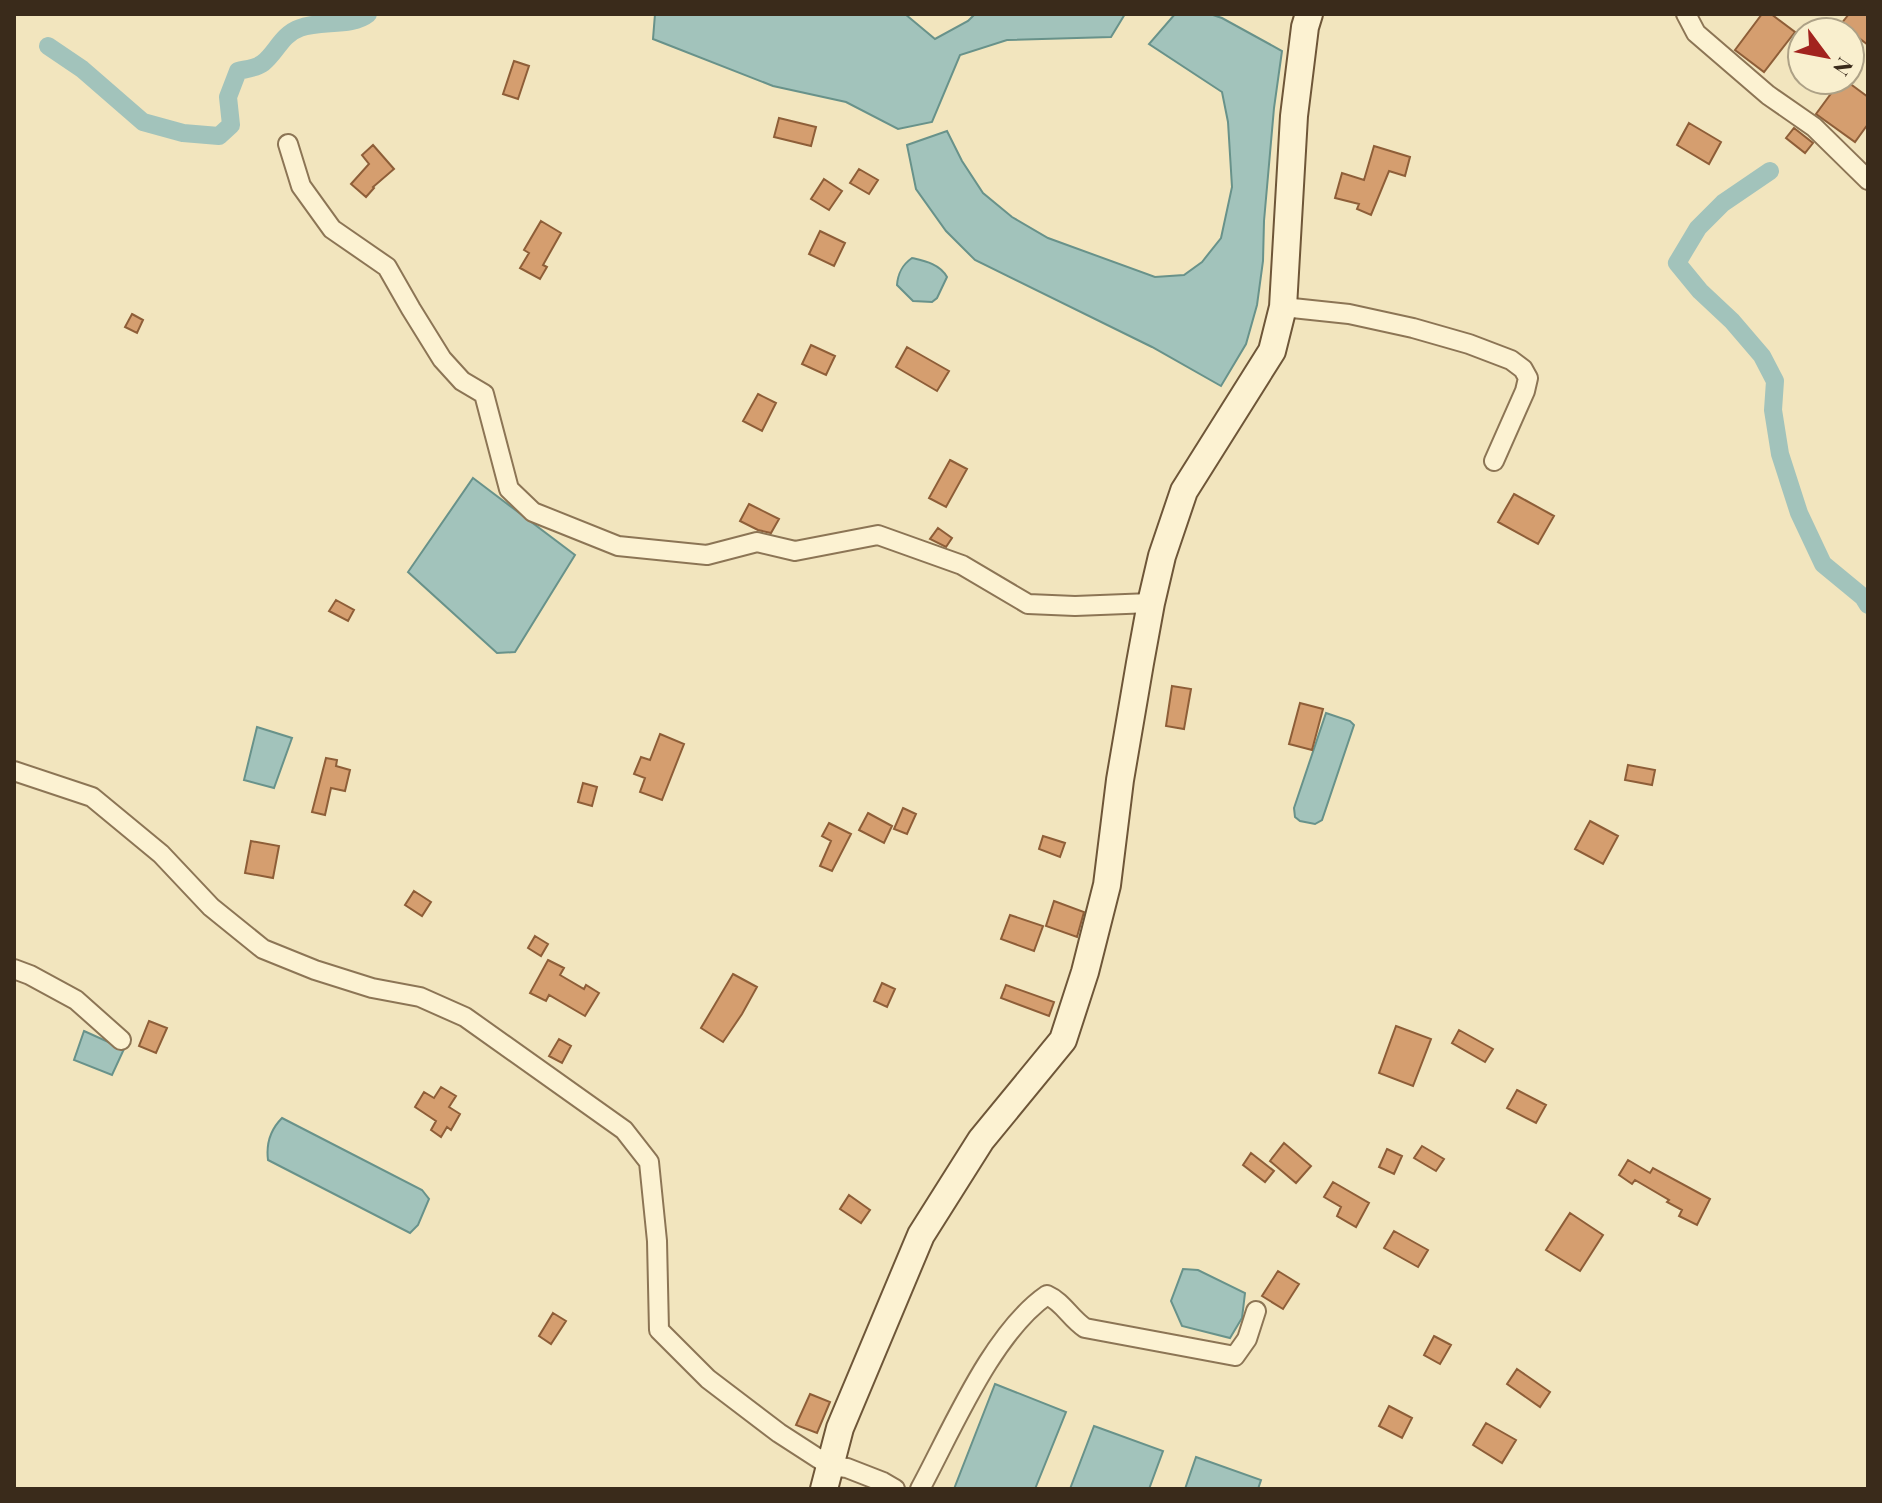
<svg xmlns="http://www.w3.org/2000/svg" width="1882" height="1503" font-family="'Playfair Display',serif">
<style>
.water{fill:#a2c3bb;stroke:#68928a;stroke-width:2}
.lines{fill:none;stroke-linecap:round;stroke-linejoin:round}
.canal{stroke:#a2c3bb;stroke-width:18}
.building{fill:#d59e6f;stroke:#8e5e38;stroke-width:2}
.street-casing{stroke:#8c7555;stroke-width:22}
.secondary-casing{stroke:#6e5638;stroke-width:30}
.street{stroke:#fcf2d2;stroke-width:18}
.secondary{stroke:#fcf2d2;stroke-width:26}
</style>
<rect width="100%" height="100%" fill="#f2e5be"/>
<path class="water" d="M655,14H905L935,39L968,21L975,14H1125L1111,37L1007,40L960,55L932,122L898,129L846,102L773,86L653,39Z
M1175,14H1210L1222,18L1282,51L1274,108L1264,221L1263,261L1257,305L1246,344L1221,386L1152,347L975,260L946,231L916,189L907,145L947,131L962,161L983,193L1012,217L1048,238L1155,277L1184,275L1202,262L1221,238L1232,187L1228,122L1222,92L1149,44Z
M912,258C925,261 940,264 947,277L937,298L932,302L913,301L897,285C898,273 902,265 912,258Z
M473,478L575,555L515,652L497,653L408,572Z
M1326,713L1350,721L1354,725L1322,820L1315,824L1300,821L1295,817L1294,808Z
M257,727L292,738L274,788L244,780Z
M84,1031L124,1049L112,1075L74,1060Z
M282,1118L422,1190L429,1199L418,1225L410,1233L268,1160C266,1144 270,1130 282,1118Z
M1183,1269L1198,1270L1245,1293L1242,1318L1230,1338L1182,1326L1171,1301Z
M995,1384L1066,1412L1035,1489H954Z
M1094,1426L1163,1451L1149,1489H1070Z
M1196,1457L1261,1480L1258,1489H1185Z"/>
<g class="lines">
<path class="canal" d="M48,46L82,69L143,122L183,133L219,136L231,125L228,97L238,71C246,69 257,68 263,63C276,53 282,34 300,28C320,20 352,27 368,14
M1770,171L1723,203L1698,228L1677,263L1700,291L1732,321L1762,356L1775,381L1773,410L1780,454L1799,513L1823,564L1863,597L1868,605"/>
</g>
<path class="building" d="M1762,14H1771L1795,32L1764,72L1735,50Z
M1849,14H1868V45L1841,24Z
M514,61L529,66L518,99L503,94Z
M1841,80H1845L1868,97V124L1855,142L1816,114Z
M779,118L816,127L811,146L774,137Z
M1689,123L1721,142L1709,164L1677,145Z
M1794,128L1813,143L1805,153L1786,138Z
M373,145L394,169L373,187L374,188L366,197L351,184L369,164L362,155Z
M1374,146L1410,157L1405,176L1389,171L1371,215L1357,209L1359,204L1335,198L1342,173L1364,180Z
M859,169L878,180L869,194L850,183Z
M824,179L842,191L829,210L811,199Z
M541,221L561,233L543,265L547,267L540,279L520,268L529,253L524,250Z
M820,231L845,243L834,266L809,254Z
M132,314L143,320L137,333L125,327Z
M811,345L835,356L826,375L802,364Z
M907,347L949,371L937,391L896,367Z
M758,394L776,403L762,431L743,421Z
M950,460L967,469L946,507L929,498Z
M1514,494L1554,516L1538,544L1498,522Z
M749,504L779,519L771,533L758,530L740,521Z
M938,528L952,538L946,547L930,539Z
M336,600L354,610L348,621L329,611Z
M1172,686L1191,689L1184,729L1166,726Z
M1300,703L1323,709L1312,750L1289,744Z
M660,734L684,744L662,800L640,792L645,778L634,774L641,757L650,760Z
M326,758L337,760L336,766L350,770L345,791L331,788L325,815L312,812Z
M1628,765L1655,770L1652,785L1625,780Z
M583,783L597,787L592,806L578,802Z
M903,808L916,814L907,834L894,829Z
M868,813L892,826L884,843L859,830Z
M1590,821L1618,836L1603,864L1575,849Z
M829,823L851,834L832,871L820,866L831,841L822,836Z
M1043,836L1065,843L1060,857L1039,849Z
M251,841L279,846L273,878L245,873Z
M414,891L431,902L422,916L405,905Z
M1054,901L1084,912L1077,937L1046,926Z
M1010,915L1043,926L1034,951L1001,939Z
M535,936L548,944L541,956L528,948Z
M548,960L564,968L560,975L584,989L586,985L599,993L585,1016L549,995L546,1001L530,993Z
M733,974L757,987L742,1014L723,1042L701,1028Z
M882,983L895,989L887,1007L874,1001Z
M1006,985L1054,1002L1049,1016L1001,998Z
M149,1021L167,1028L156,1053L139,1046Z
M1396,1026L1431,1039L1413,1086L1379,1073Z
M1459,1030L1493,1049L1485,1062L1452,1043Z
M559,1039L571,1046L562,1063L549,1056Z
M441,1087L456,1096L449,1107L460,1114L451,1130L447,1127L441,1137L431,1130L436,1121L415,1107L424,1092L434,1098Z
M1517,1090L1546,1105L1536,1123L1507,1108Z
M1284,1143L1311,1166L1296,1183L1270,1161Z
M1422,1146L1444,1159L1436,1171L1414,1158Z
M1387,1149L1402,1156L1394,1174L1379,1167Z
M1251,1153L1274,1171L1265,1182L1243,1165Z
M1628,1160L1650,1173L1653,1168L1710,1199L1697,1225L1679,1216L1682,1210L1667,1202L1669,1200L1635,1180L1632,1184L1619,1175Z
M1333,1182L1369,1203L1356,1227L1337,1216L1341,1207L1324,1197Z
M849,1195L870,1210L861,1223L840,1209Z
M1570,1213L1603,1235L1580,1271L1546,1250Z
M1394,1231L1428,1250L1418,1267L1384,1248Z
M1278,1271L1299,1284L1283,1309L1262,1296Z
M553,1313L566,1321L551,1344L539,1336Z
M1434,1336L1451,1345L1440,1364L1424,1355Z
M1517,1369L1550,1392L1540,1407L1507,1384Z
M810,1394L830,1402L817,1433L796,1425Z
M1389,1406L1412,1418L1402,1438L1379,1426Z
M1486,1423L1516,1440L1502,1463L1473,1445Z"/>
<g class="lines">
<defs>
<path id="street" d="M1686,14L1696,33L1768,95L1814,127L1868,180
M288,144L301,186L332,229L387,267L411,309L442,359L462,381L484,394L509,489L533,512L618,546L707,555L757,542L795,551L878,535L962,565L1028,604L1075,606L1151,603
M1283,307L1349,314L1413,328L1469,344L1511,360L1523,369L1528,378L1525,391L1494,461
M14,771L92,797L161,854L211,907L263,949L315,970L372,988L420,997L465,1017L624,1130L649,1162L657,1241L659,1330L708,1379L779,1433L830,1466L847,1468L883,1482L895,1489
M14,969L30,975L76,1000L121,1040
M920,1489C952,1430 992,1333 1047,1295C1063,1302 1070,1318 1085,1328L1235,1356L1247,1339L1256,1311"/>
<path id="secondary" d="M824,1489L840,1428L921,1235L981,1140L1063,1040L1085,972L1107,885L1120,780L1140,663L1151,603L1162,556L1184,491L1272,351L1283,307L1294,116L1305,27L1309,14"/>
</defs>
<use href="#street" class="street-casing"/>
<use href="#secondary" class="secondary-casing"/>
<use href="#street" class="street"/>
<use href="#secondary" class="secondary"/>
</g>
<rect width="1882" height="1503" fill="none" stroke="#3a2b1b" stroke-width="32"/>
<g transform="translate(1826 56) rotate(122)"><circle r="38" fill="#f9efce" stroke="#ada186" stroke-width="2"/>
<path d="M0-6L14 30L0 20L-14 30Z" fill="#a2231e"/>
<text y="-12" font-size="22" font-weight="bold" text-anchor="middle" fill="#3a2b1b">N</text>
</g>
</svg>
